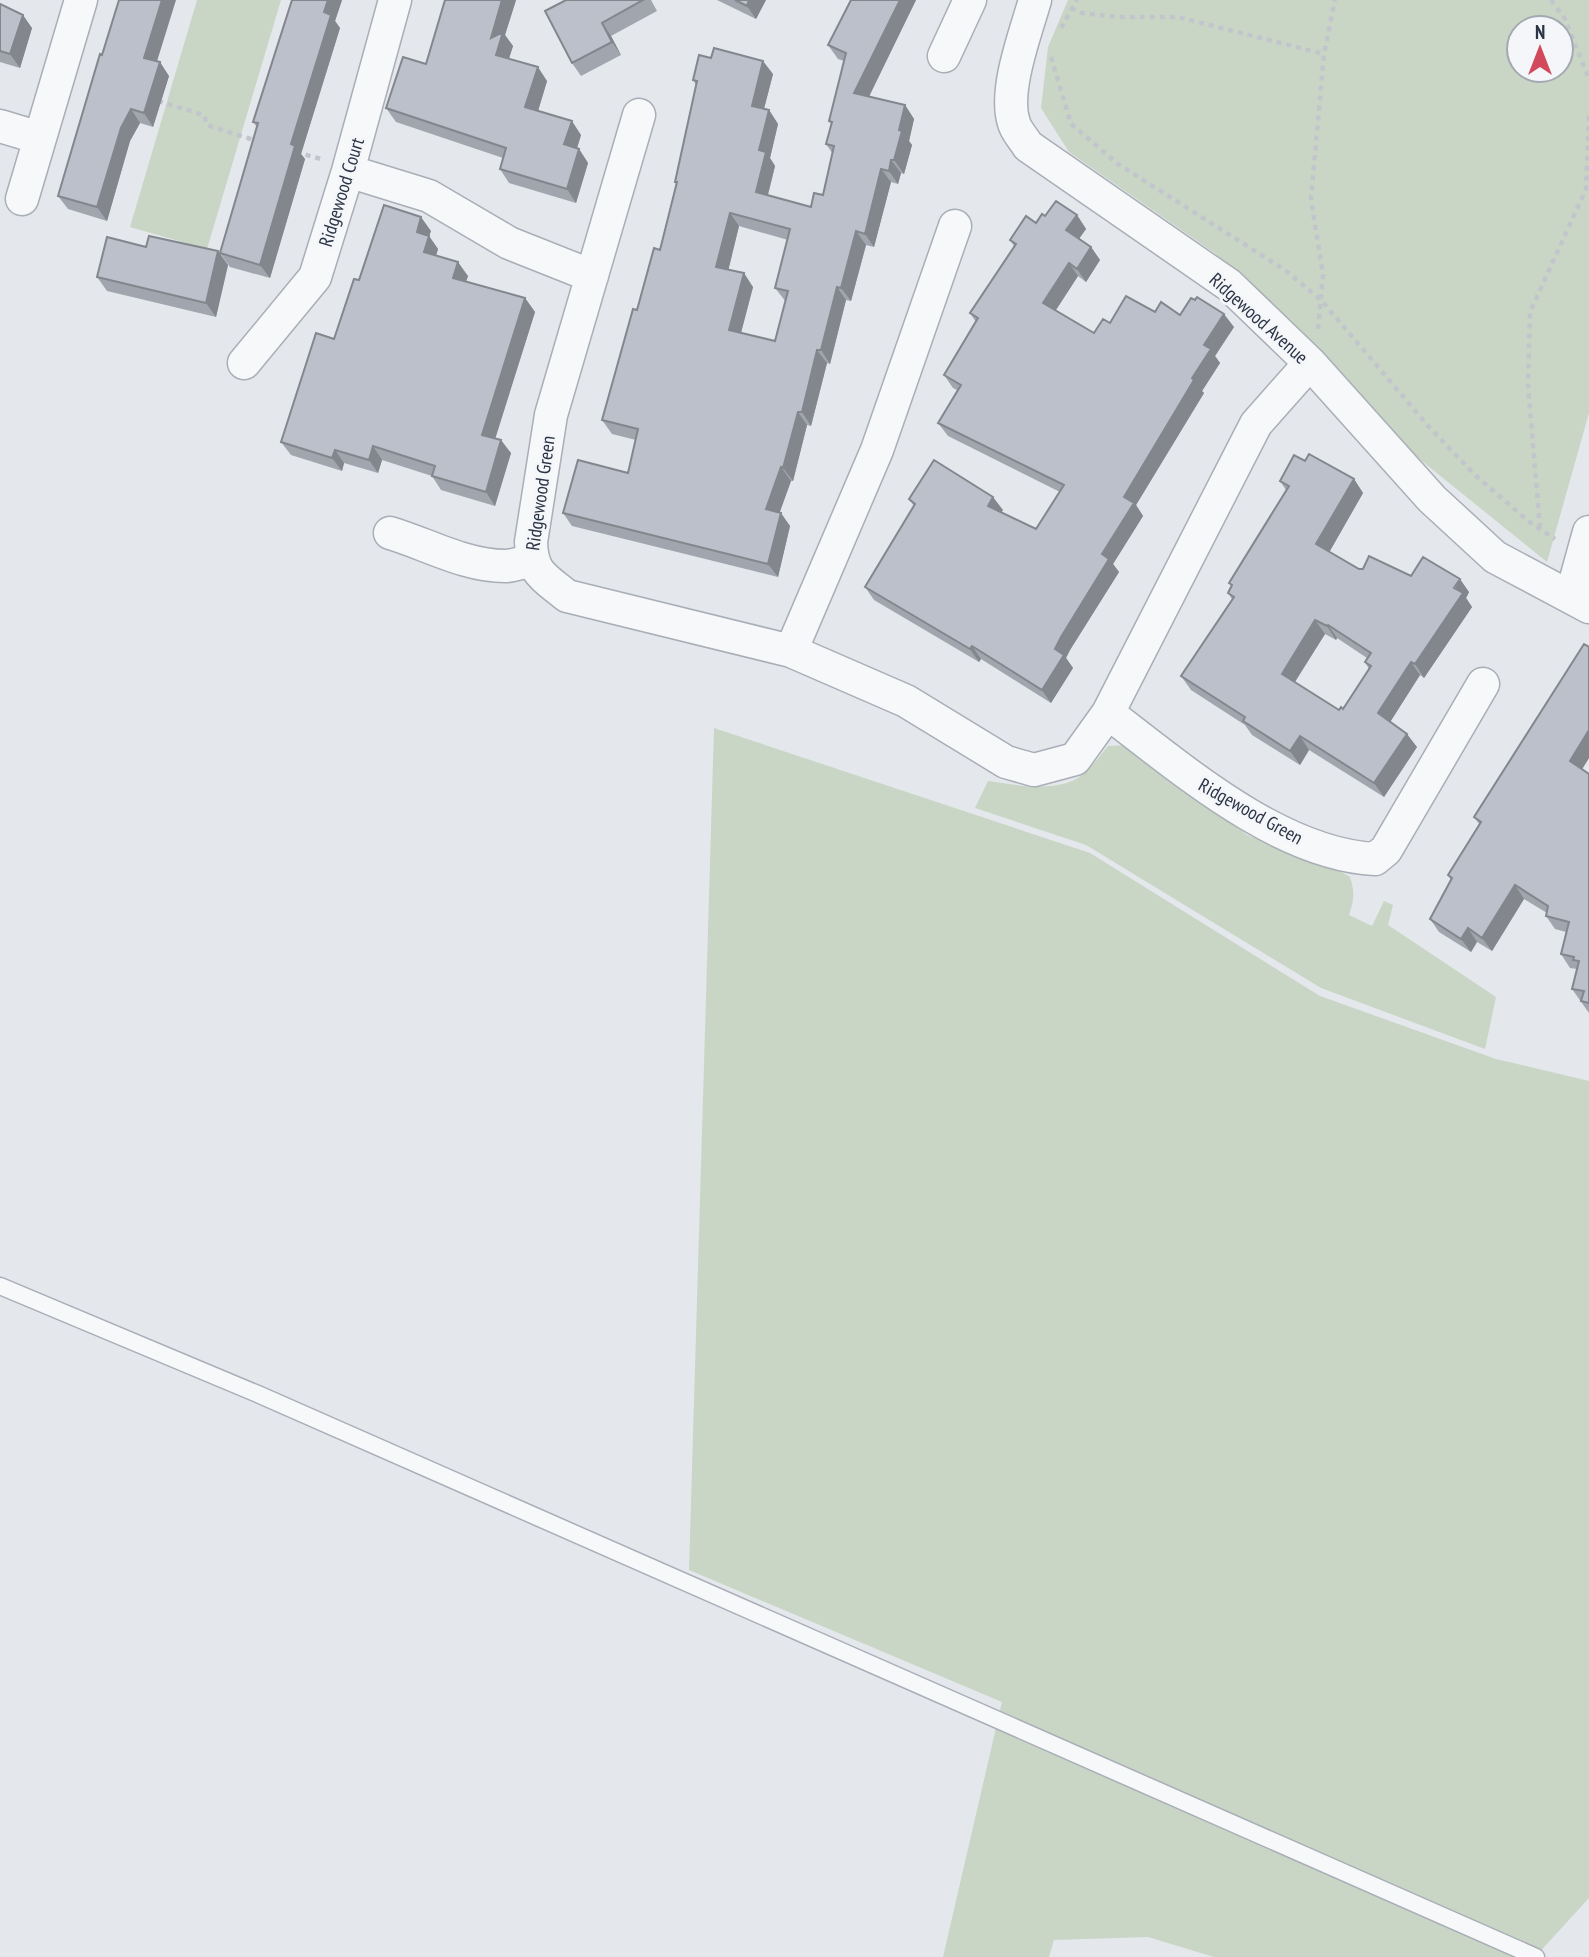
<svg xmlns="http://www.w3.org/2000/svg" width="1589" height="1957" font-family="'PT Sans Narrow',sans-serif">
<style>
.green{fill:#c9d6c5;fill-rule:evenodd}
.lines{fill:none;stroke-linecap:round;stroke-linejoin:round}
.service-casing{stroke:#a9aeb7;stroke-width:19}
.minor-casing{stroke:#a9aeb7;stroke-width:35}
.path{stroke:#c2c5cb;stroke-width:4.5;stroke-dasharray:5 5;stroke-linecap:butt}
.service{stroke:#f7f8fa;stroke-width:16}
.minor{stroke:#f7f8fa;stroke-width:32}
.wall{fill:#a1a5ae;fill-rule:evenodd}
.shaded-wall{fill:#83868d}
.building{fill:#bbc0ca;stroke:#83868d;stroke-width:2;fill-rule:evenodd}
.labels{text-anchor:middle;stroke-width:6;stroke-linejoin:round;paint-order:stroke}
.street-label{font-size:19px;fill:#2b3445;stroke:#f4f6f9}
</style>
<rect width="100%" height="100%" fill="#e4e7ec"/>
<path class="green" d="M197,0H281L207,249L130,227Z
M1068,0H1589V413L1547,562L1412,453L1324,355L1216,254L1069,152L1041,108L1048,47ZM1519,28H1561V70H1519Z
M714,728L1090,853L1320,996L1496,1059L1589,1081V1898L1535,1957H1214L1148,1937L1054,1940L1049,1957H943L1002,1702L689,1570Z
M1130,745L1247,835L1336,869L1350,877C1355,892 1354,900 1349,915L1372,926L1384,901L1393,905L1388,925L1496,997L1485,1049L1321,988L1086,845L975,808L988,781C1018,785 1063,795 1087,771C1095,763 1101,754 1108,746Z"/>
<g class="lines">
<defs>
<path id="service" d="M0,1286L260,1395L1536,1957"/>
<path id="minor" d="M1035,0C1026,32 1003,91 1014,123C1016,131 1024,139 1028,146L1229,285L1310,363L1432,499L1495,557L1589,607
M944,56L970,0
M639,115L551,415L531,542C532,574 544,577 567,596L791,651L906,701L1006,762L1034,770L1075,759L1108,713L1256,424L1310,363
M0,126L40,138
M348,171L429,196L509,243L592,276
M22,199L81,0
M244,363L315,277L348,171L395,0
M390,533C427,544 465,566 505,566C514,566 523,562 532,560
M1571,597L1589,532
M791,651L877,450L955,226
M1108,713C1182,769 1279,854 1375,859L1386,850L1483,684"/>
</defs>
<use href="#service" class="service-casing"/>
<use href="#minor" class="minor-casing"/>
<path class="path" d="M1551,0L1565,19L1589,79
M1071,8L1082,13L1118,17H1178L1324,54
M1061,28L1077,0
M1051,57L1071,124L1118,164L1285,270L1321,300L1429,427L1474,474L1528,521L1555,539
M158,101L204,115L207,125L257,141
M296,152L321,159
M1318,329L1323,275L1311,199L1324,54L1335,0
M1540,528L1528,385L1530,312L1586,189L1589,113"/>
<use href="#service" class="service"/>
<use href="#minor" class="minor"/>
</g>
<path class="wall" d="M292,0H342L335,21L340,28L301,154L305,159L270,278L230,267L220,253L257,127L253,122Z
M445,0H516L505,35L513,46L509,58L547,81L538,111L581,135L577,148L579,149L588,163L576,203L509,183L500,169L503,158L396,122L386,108L426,64Z
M566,0H651L657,11L611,36L621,55L581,76L572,63Z
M717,0H766L756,19Z
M916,0L869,96L905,105L914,119L909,141L912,145L904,174L901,173L898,184L891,182L874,247L866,245L851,301L846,300L830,364L827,363L811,426L807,425L793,481H791L779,512L790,526L778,577L572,526L563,513L628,473L636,440L612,434L602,420L637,310L660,250L676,184L675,182L696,85L693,80L773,74L764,109L769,110L778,124L770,158L775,166L768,195L811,207L823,195L833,154L826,144L831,124L829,121L844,61L838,59L828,45ZM739,226L788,240L775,288L786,302L775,341L741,333L753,287L728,270Z
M0,4L32,28L20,68L0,62Z
M102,55L157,61L169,76L153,127L140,123L130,141L107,221L68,209L58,196Z
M1077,215L1086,229L1079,239L1091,247L1100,260L1086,282L1078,276L1056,310L1094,333L1110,323L1155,312L1180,315L1234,327L1215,356L1220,363L1202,391L1204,393L1136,505L1143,516L1113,564L1119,572L1070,650L1066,658L1073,668L1051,703L981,659L979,662L874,600L865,587L914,506L909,499L1003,510L1001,512L1036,529L1060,492L948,436L938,423L957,390L953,388L944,375L976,322L970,313L1014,246L1010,240L1045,216Z
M431,231L429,236L438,249L436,256L468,276L466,281L525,298L535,312L495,438L511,453L495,506L441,490L432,476L382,460L378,473L344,463L342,471L291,455L281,442L334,339L359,280Z
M146,247L218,251L228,265L216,317L107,291L97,277Z
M1305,461L1354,479L1363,493L1329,552L1359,569L1411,576L1469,592L1466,598L1472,607L1424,678L1420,675L1390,722L1417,747L1384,797L1309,750L1300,765L1252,735L1245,725L1191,690L1181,676L1232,599L1228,593L1232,587L1229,583L1286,490L1280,481ZM1325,634L1336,640L1337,638L1367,658L1365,662L1369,669L1343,709L1339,710L1295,682Z
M1589,758L1582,769L1589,774V1013L1572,989L1577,969L1570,968L1561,954L1566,932L1555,929L1546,916L1547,913L1524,899L1492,951L1477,942L1471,952L1439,932L1430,919L1451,880L1448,875L1480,825L1474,817Z"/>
<path class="shaded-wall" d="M162,0H176L154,71L144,58Z
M328,0H342L335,21L340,28L301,154L305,159L270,278L260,265Z
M502,0H516L505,35L513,46L506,68L496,55L491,38Z
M749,0H766L756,19L747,6Z
M900,0H916L864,107L854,93Z
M23,15L32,28L20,68L10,54Z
M602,23L611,36L621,55L612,42Z
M763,61L773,74L761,120L752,106Z
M160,62L169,76L153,127L144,113Z
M538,67L547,81L535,121L525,107Z
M905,105L914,119L909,141L912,145L904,174L894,160L899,130Z
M131,109L140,123L130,141L107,221L97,207L121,128Z
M769,110L778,124L770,158L775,166L765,206L756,192L759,150Z
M572,121L581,135L574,158L564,144Z
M579,149L588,163L576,203L567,189Z
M891,160L901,173L898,184L889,171Z
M881,169L891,182L874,247L865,234Z
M730,213L739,226L726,280L716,267Z
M1077,215L1086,229L1075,244L1066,230Z
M421,217L431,231L429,236L438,249L433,265L424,252L417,232Z
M856,231L866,245L851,301L841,288Z
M1091,247L1100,260L1086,282L1077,269Z
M218,251L228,265L216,317L206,303Z
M458,262L468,276L463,291L453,278Z
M1069,263L1078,276L1052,316L1043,303Z
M744,273L753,287L738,344L729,330Z
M837,287L846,300L830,364L821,350Z
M525,298L535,312L492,449L482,435Z
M1224,314L1234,327L1215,356L1220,363L1202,391L1204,393L1136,505L1143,516L1113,564L1119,572L1070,650L1066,658L1073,668L1051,703L1042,690L1055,649L1124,497L1192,378L1204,345Z
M817,350L827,363L811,426L802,412Z
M798,412L807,425L793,481L783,468Z
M501,440L511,453L495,506L486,492Z
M373,446L382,460L378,473L369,460Z
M335,450L344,463L342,471L332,458Z
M781,467L791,481L776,523L766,509Z
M1354,479L1363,493L1326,558L1316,544Z
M993,497L1003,510L997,519L988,506Z
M781,513L790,526L778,577L768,564Z
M1460,579L1469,592L1466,598L1472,607L1424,678L1415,664Z
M1315,620L1325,634L1291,688L1282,674Z
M1328,625L1337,638L1336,640L1327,626Z
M972,646L981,659L979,662L970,649Z
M1411,662L1420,675L1387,727L1378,713Z
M1589,730V758L1579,774L1570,761Z
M1407,734L1417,747L1384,797L1374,783Z
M1300,736L1309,750L1300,765L1290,751Z
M1515,885L1524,899L1492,951L1482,938Z
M1468,928L1477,942L1471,952L1461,939Z"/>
<path class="building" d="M119,0H162L144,58L160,62L144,113L131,109L121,128L97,207L58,196L100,54L102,55Z
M292,0H328L324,12L331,15L291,144L295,146L260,265L220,253L258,123L253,122Z
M445,0H502L491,38L503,32L496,55L538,67L525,107L572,121L564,144L579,149L567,189L500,169L506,148L386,108L403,57L426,64Z
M566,0H643L602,23L612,42L572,63L545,11Z
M735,0H749L747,6Z
M851,0H900L854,93L905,105L899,130L902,131L894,160H891L889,171L881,169L865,234L856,231L841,288L837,287L821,350H817L802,412H798L783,468L781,467L766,509L781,513L768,564L563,513L578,460L628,473L638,429L602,420L633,309L637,310L654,248L660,250L677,182H675L697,81L693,80L699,55L711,58L714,48L763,61L752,106L769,110L759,150L766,152L756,192L811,207L814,193L823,195L834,146L826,144L832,122L829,121L846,53L828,45ZM730,213L790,229L775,288L788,291L775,341L729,330L744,273L716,267Z
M0,4L23,15L10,54L0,51Z
M1056,201L1077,215L1066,230L1091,247L1077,269L1069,263L1043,303L1094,333L1103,319L1110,323L1126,296L1155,312L1161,302L1180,315L1191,298L1195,300L1197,297L1224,314L1204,345L1211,349L1192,378L1194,380L1124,497L1134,503L1102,554L1109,559L1061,637L1055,649L1064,655L1042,690L972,646L970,649L865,587L915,504L909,499L934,460L993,497L988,506L1036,529L1064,485L938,423L961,385L944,375L978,318L970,313L1016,244L1010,240L1026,216L1036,223L1042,214L1045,216Z
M384,205L421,217L417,232L429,236L424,252L458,262L453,278L525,298L482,435L501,440L486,492L432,476L435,466L373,446L369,460L335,450L332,458L281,442L316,333L334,339L354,279L359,280Z
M149,236L218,251L206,303L97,277L107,237L146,247Z
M1309,454L1354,479L1316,544L1359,569H1363L1369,556L1411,576L1423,557L1460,579L1454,588L1463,593L1415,664L1411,662L1378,713L1407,734L1374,783L1300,736L1290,751L1243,721L1245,717L1181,676L1234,597L1228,593L1232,585L1229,583L1289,486L1280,481L1294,455L1305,461ZM1315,620L1327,626L1328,625L1371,653L1365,662L1371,666L1343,709L1341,707L1339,710L1282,674Z
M1584,644L1589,647V730L1570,761L1589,774V1003L1581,1001L1584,991L1572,989L1579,961L1573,960L1574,957L1561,954L1569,922L1546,916L1548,906L1515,885L1482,938L1468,928L1461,939L1430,919L1452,878L1448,875L1481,822L1474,817Z"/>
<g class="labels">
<g class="street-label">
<text transform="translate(341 192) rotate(-73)" y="7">Ridgewood Court</text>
<text transform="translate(1259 318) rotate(42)" y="7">Ridgewood Avenue</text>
<text transform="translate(540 493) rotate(-82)" y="7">Ridgewood Green</text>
<text transform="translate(1251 811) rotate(29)" y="7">Ridgewood Green</text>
</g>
</g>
<g transform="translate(1540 49)"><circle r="33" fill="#f4f6f9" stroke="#a4a8b1" stroke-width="2"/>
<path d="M0-5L12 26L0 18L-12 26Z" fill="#d1495b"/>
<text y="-10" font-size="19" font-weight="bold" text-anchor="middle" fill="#2b3445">N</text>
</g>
</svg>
